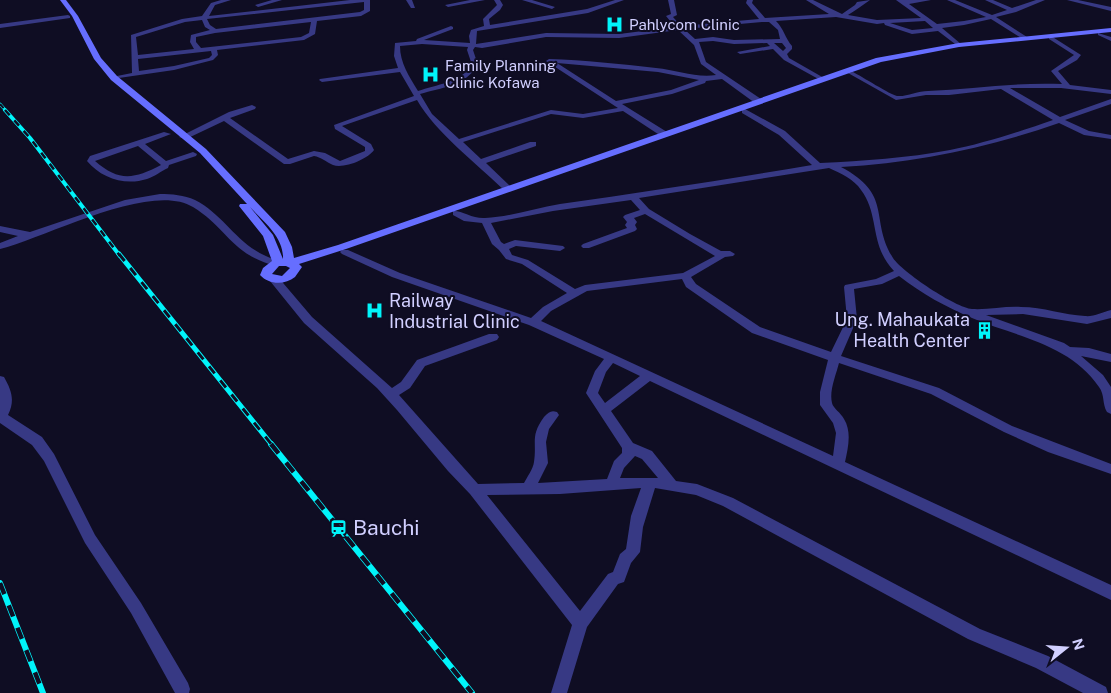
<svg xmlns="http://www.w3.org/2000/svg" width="1111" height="693" font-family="'Public Sans',sans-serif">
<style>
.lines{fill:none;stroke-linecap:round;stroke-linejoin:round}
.street{fill:#373984;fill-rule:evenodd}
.secondary{fill:#666eff;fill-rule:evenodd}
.rail-far3-casing{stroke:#00f4fa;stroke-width:3}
.rail-far2-casing{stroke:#00f4fa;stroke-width:4}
.rail-far1-casing{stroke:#00f4fa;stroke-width:5}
.rail-casing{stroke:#00f4fa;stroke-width:6}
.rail-far3{stroke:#0f0d23;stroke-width:2;stroke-dasharray:5.5;stroke-linecap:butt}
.rail-far2{stroke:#0f0d23;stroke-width:2.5;stroke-dasharray:7;stroke-linecap:butt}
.rail-far1{stroke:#0f0d23;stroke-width:3;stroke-dasharray:9;stroke-linecap:butt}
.rail{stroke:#0f0d23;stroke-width:4.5;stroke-dasharray:12;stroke-linecap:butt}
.labels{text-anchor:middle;stroke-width:4;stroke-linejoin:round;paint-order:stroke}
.far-poi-label{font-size:15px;fill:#d1cfff;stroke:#0f0d23;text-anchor:start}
.poi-label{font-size:18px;fill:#d1cfff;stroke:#0f0d23;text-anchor:start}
.near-poi-label{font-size:21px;fill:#d1cfff;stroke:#0f0d23;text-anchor:start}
</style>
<rect width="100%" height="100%" fill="#0f0d23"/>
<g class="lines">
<path class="street" d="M221,0H231L215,5L209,16L350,0H370V11L361,16L317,21L315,34L304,40L217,50L218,55L213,60L174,70L112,79V77L132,73L131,35L182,19L202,16L211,3ZM364,2V10L360,12L216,29L210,25L207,19ZM202,20L205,27L210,30L191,35L190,42L194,49L138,55L136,37L185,22ZM311,22L309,33L301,37L201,48L196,42V37L215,33ZM211,51L212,55L209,58L174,66L139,71L138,59Z
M272,0H282L258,7L255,5Z
M406,0H412L415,8H411Z
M470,0H485L448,7L445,5Z
M494,0H500L503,5L500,10L489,19L490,25L587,9L615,0H624L588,13L477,31L476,44L546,33L619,34L675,27L666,16L671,14L668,0H674L677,15L673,17L681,26L759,19L746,3L747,0H753L752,3L765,18L829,14L806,0H813L842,14L855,5L857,2L870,0C863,5 856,10 848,15L877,20L921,18L896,0H931L909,4L937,24L964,21L986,17L947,0H955L992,15L1007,10L985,0H993L1012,8L1036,0H1045L1016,12L996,17L1027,37V39H1023L991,19L964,25L942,28L961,44V46L959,47L938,31L912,34L885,25L884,23L877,24L836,17L776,21C784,29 785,38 792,46V49L787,54L789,58L824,78L825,79L822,81L784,60L773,49L740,54L737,52L770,46L767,43L734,44L713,41L699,42L706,62L761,99V103H755L722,79L706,81L705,83L672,94L622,104L667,132V136H661L623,111L583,118L551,114L463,142L481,159L530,142H536V146L486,163L510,186L511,188L507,191L504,190C476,163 436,133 417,100L342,126L371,144L374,150C368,159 344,169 333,165C326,162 321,157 314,156L290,164H284L224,121L186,139L179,137L229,112L252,105L256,107L255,109L230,118L288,159L314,151L325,153L340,161L365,151V147L335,129L334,125L414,96L400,72L322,82L319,80L320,79L398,68L394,56L395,43L416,41L417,39L451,26L453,27V29L424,40L470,43L469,36L471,30L484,26L483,19L497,5ZM925,21L933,28L912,30L890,23ZM762,22H769L778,30L780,39L734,40L713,37L695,39L684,29ZM678,30L694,45L701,64L716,75C696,78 677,70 656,68C621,64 584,60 549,59L546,61L618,108L583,114L551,110L459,139L432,114L420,94C441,88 466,85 478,65L473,50L475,47L482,48L546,37L619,38ZM774,43H782L786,48L783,51ZM422,44L468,47L467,50L472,65C461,82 436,85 418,91C409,76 400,63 400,46ZM557,63L658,72L699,80L671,90L616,101Z
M522,0H532L555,7L552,9Z
M1067,0H1078L1111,7V11Z
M68,15L70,16V18L0,28V24Z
M1098,33L1111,37V41L1098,35Z
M1051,36L1081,55L1077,60L1058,71L1070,85L1111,90V94L1061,88H1010L1060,117L1111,99V104L1065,120L1089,131L1111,135V139L1084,135L1059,123C988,148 916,163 841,167C894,195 869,219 893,258C902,272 956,308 972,309C988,310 1005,306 1021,307C1043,307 1064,315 1085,316C1093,317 1103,312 1111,310V318L1087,324L1023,314L986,315L1064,343L1070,347L1089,348L1111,354V362L1081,356L1103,375L1111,387V414L1107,412C1102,404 1105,395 1099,387C1070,344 1017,337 972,318C946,307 922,294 899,276L882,284L854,289L857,319L841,356L939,388L1012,426L1111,464V474L1048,452L1004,432L931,394L839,363C836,375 829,391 832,403C833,408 841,413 844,419C852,432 848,448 845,462L1111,585V600L650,381L611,411L633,443L652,451L676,481L697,484L733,498L980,629L1048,656L1106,687L1108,693H1083L1036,668L968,639L723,506L696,495L655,488L643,527L640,552L631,563L624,582L618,584L587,627L567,693H551L572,625L470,494L448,471L397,410L377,388L304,323L270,281L269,279L270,277H278L312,317L392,388L401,382L417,360L489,334H497L499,337L497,340L425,366L410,388L399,395L478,484L524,483C527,477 533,469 534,462C537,442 530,436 544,417C549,412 551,410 557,412L559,415L549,429L546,442L548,463L538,483L607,479L614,461L622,453V448L586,393L595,371L604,359L529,325L392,277L342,254L340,252L342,250H348L400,273L531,318L543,307L567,293L522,264L506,259L499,250L492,244L482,223L464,221L453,215V211C461,210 473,219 485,218C510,217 535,208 560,204C644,192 728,179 812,165L779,135L742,113V109H745L785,131L820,163C864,161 907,158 950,150C982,144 1022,131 1053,120L1001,89L949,95H926L896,100L848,73L853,72C861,76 891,95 897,96C906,97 918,91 928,91C972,89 1016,82 1062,84L1051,71L1074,55L1049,39V37ZM829,168C840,173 854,179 861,190C880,215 869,245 894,271L876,279L845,285L844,287L847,319L831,352L760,327L696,284L691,277L725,257L733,256L735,254L730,251H721L690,234L649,209L639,198ZM631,200L640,210L625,215L623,217L627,222L625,225L627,228L583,244L581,246L583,248H589L635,231L637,229L635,225L637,222L634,218L645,214L715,256L683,273L585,285L575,289L528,260L512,255L509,249L516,246L560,251L565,248L563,246L515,240L504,244L501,242L491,223L553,211ZM682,279L686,287L752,333L828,360L820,392V405L833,423L836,433L833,456L541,321L551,311L587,291ZM613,363L640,376L605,403L598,393L606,372ZM635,456L642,459L658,478H620L624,468ZM641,488L631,516L626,549L620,554L613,572L608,574L580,611L487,495L560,494Z
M164,132L171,134L145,144L166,161L193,152L197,154L196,156L169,165L168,168C161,171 154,177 147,179C125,186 101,178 87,161L90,156ZM138,146L161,165C134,179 119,182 95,161Z
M160,194C172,194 184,195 195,200C228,217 238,250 280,261L281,263L276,266C232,255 227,228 193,207C151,181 47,237 0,249V243L18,236L0,232V226L30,232L125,200Z
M0,376L4,377C12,391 15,401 8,415L42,437L54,454L95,535L141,603L188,683L190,689L189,693H175L131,613L85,543L44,461L32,445L0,423Z"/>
<path class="secondary" d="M60,0H66L78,16L101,58L117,76L206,149L285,232L292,247L294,258L338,245L876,58L959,43L1111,28V32L959,47L881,62L346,249L299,264L302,267L295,277C285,285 269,285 260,275L263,268L272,261L263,236L239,206L240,204H247L200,153L111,80L94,59L72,16ZM250,207C264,222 284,237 283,259L273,235ZM279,266H286L290,268L282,276L272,274Z"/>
<defs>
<path id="rail-far3" d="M0,104L6,111"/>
<path id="rail-far2" d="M5,110L30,138L120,256"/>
<path id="rail-far1" d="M119,254L272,445"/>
<path id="rail" d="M271,444L472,693
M0,583L43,693"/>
</defs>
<use href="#rail-far3" class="rail-far3-casing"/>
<use href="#rail-far2" class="rail-far2-casing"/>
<use href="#rail-far1" class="rail-far1-casing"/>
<use href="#rail" class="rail-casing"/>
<use href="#rail-far3" class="rail-far3"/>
<use href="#rail-far2" class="rail-far2"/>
<use href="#rail-far1" class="rail-far1"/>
<use href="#rail" class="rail"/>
</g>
<defs>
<symbol id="hospital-bare" viewBox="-9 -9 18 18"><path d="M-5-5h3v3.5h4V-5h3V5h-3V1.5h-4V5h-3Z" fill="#00f4fa" stroke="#0f0d23" stroke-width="2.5" paint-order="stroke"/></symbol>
<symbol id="building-bare" viewBox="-9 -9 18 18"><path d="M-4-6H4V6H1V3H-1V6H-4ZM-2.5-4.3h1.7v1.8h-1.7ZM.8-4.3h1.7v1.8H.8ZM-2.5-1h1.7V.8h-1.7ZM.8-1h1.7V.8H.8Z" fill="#00f4fa" stroke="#0f0d23" stroke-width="2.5" paint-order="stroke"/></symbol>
<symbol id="station-bare" viewBox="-9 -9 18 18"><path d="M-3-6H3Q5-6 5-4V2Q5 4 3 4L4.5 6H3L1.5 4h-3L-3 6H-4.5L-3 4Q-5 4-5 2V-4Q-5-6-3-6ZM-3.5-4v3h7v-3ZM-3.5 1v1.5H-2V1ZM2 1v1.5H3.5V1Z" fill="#00f4fa" stroke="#0f0d23" stroke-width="2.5" paint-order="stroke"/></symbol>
</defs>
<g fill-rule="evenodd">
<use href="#hospital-bare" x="602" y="12" width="25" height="25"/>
<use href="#hospital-bare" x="418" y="62" width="25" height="25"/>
<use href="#hospital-bare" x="362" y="298" width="25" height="25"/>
<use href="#building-bare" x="972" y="318" width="25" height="25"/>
<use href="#station-bare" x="326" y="516" width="25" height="25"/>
</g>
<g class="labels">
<g class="far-poi-label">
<text x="629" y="30">Pahlycom Clinic</text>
<text x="445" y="71">Family Planning<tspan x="445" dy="17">Clinic Kofawa</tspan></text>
</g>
<g class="poi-label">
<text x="389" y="307">Railway<tspan x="389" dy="21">Industrial Clinic</tspan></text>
<text x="970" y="326" text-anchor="end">Ung. Mahaukata<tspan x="970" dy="21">Health Center</tspan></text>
</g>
<g class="near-poi-label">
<text x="353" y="535">Bauchi</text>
</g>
</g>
<g transform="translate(1066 648) rotate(73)" stroke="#0f0d23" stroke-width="4" paint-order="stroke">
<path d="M0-4L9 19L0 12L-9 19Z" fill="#d1cfff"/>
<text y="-8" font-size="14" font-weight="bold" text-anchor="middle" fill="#d1cfff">N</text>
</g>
</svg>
